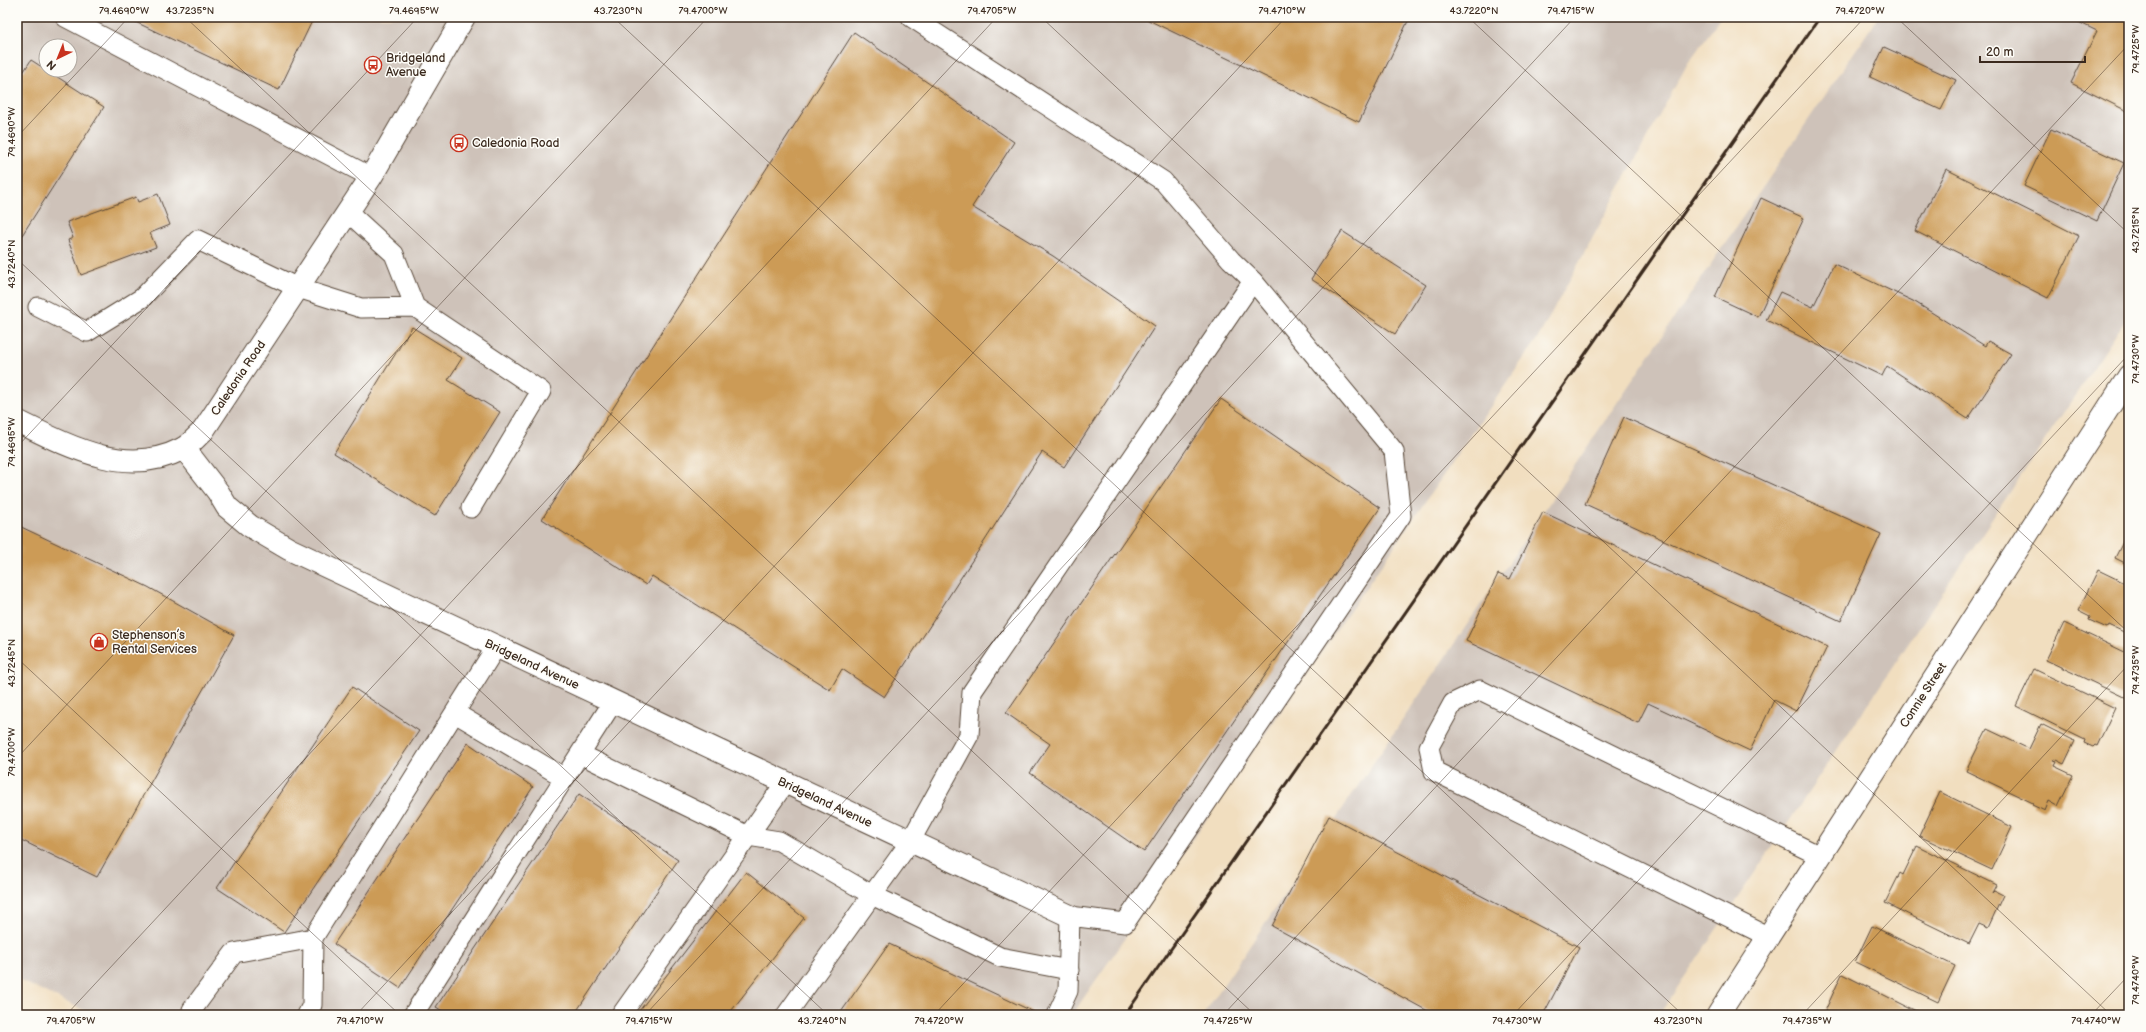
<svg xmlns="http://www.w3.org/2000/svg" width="2146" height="1032" font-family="'Balsamiq Sans',sans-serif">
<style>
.industrial{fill:#cec2b9;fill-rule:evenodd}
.building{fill:#cc9b57}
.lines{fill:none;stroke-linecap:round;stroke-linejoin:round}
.service-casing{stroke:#564536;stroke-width:21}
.minor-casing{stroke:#564536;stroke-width:24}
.tertiary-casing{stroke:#564536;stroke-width:24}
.service{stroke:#fff;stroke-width:19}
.minor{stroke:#fff;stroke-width:22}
.tertiary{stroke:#fff;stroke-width:22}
.rail{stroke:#3b2a1e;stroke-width:3}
.ticks{fill:none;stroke:#3b2a1e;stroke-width:1;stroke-opacity:0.45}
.labels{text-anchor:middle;stroke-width:3;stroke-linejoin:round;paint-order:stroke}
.poi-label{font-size:12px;fill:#3b2a1e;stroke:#fdfcf7;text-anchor:start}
.street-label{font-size:12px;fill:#3b2a1e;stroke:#fdfcf7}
.neatline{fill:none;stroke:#3b2a1e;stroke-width:1.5}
.ticks-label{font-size:10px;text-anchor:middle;fill:#3b2a1e}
</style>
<rect width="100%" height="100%" fill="#fdfcf7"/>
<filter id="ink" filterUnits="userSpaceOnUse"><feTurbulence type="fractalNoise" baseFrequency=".025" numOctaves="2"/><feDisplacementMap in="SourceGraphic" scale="8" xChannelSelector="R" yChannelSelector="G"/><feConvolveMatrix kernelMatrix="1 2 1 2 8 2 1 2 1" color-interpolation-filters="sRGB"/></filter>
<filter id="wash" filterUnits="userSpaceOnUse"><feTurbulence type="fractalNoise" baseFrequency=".012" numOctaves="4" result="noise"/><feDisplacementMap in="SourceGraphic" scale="16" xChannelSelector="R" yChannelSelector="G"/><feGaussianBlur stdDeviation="0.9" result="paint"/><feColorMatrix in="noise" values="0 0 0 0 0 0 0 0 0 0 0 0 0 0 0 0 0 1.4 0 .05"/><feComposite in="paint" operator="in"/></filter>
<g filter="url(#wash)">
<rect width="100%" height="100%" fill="#f1debf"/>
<path class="industrial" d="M17,17H1721L1688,63L1539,336L1072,1015H94L17,979ZM46,46H70V70H46Z
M1878,17H2129V315L1659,1015H1203Z"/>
<g id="blocks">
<path class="building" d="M125,17H314L279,90Z
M1142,17H1410L1359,122Z
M2068,17H2129V112L2071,83L2097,31Z
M854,32L1014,142L972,207L1053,256L1155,326L1064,467L1042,452L884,697L842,669L830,690L652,576L646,585L542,519Z
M1884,47L1956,80L1941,110L1870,77Z
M31,60L104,107L17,243V67L24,71Z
M2051,129L2124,163L2097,221L2024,186Z
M1946,169L2079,236L2048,298L1915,231Z
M158,194L170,225L150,233L156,247L81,275L68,240L73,238L67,222L136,197L138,202Z
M1761,198L1804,218L1758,317L1715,297Z
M1342,231L1426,285L1395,334L1311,279Z
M1834,264L1915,302L1985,346L1988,341L2011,354L1968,419L1887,366L1882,376L1766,320L1780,292L1813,307Z
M412,327L462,358L448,380L500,412L435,516L334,453Z
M1221,399L1380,508L1144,852L1030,773L1050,744L1006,713Z
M1624,417L1881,534L1841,621L1585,504Z
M1543,512L1827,647L1796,711L1774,700L1750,751L1648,703L1638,723L1466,641L1498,574L1510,579Z
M17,525L148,587L234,635L97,877L17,838Z
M2129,530V565L2115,558Z
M2098,570L2129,585L2128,634L2109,625L2107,628L2089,620L2090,617L2078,611Z
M2064,623L2129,654L2128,699L2046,660Z
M2034,669L2115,708L2097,746L2095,745L2093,747L2084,743L2085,740L2016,706Z
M352,687L419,731L284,932L217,888Z
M2041,724L2075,741L2064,764L2054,759L2053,761L2056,762L2054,766L2073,775L2058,806L2049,801L2045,811L2032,805L2033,803L1966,771L1987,729L2029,749Z
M468,743L533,787L400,988L334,944Z
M1940,792L2012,827L1992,870L1919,836Z
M579,794L678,860L574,1015H449L436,1007Z
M1329,816L1579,947L1543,1015H1435L1272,926Z
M1917,846L1997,885L1993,893L1995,891L2003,895L1988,928L1979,924L1969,944L1885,903L1900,873L1903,875Z
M746,872L804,918L728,1015H636Z
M1872,926L1955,966L1938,1002L1855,962Z
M889,944L1036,1013L1035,1015H839Z
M1842,974L1924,1015H1834L1825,1011Z"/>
</g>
</g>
<g filter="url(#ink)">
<use href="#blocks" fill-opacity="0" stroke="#564536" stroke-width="1"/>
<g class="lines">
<defs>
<path id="service" d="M65,17L371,177
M911,17L1163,181L1231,260L1253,281
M349,213L394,254L415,307
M38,307L87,332L142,298L198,240L298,288L361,308L415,307L541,391L471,508
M455,713L565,778
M580,754L748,836L785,783
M1769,937L1434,771L1429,747L1453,703L1480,690L1820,856
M192,1010L234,953L313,938L496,647
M307,1015L312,1005L313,938
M413,1015L613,702
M621,1015L748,836L779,841L872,895L1000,957L1069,970
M786,1015L910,842L969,735L972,692L1253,281L1394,451L1401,516L1125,923L1070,916L1068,991L1057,1015"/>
<path id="minor" d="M184,448L218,492L227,507L250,526L289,549L1070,916
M1718,1015L2129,376"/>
<path id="tertiary" d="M17,421C68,446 126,478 182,449C190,445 196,437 203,431L371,177L464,17"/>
</defs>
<use href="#service" class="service-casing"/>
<use href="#minor" class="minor-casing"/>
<use href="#tertiary" class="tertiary-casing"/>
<use href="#service" class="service"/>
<use href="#minor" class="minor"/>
<use href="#tertiary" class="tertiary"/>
<path class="rail" d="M1125,1015L1820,17"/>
</g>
</g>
<path class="ticks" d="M185,17L1255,1015M613,17L1683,1015M1041,17L2111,1015M1468,17L2129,633M1896,17L2129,234M17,137L129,17M17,259L828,1015M17,447L418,17M17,658L400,1015M17,758L708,17M66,1015L997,17M356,1015L1286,17M645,1015L1575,17M934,1015L1865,17M1223,1015L2129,44M1513,1015L2129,354M1802,1015L2129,664M2091,1015L2129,975"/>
<defs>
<symbol id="bus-ring" viewBox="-11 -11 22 22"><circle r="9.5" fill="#fdfcf7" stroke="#c8321e" stroke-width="1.5"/><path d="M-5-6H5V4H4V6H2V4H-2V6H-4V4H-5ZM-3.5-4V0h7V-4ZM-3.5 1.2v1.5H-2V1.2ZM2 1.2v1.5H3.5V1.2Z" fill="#c8321e"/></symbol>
<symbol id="shop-ring" viewBox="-11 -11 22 22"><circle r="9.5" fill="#fdfcf7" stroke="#c8321e" stroke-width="1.5"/><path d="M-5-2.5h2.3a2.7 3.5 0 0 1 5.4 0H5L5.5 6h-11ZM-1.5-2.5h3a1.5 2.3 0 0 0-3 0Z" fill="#c8321e"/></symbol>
</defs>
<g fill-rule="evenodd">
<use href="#bus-ring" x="363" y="55" width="20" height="20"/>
<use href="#bus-ring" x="449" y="133" width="20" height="20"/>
<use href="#shop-ring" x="89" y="632" width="20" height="20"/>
</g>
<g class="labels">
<g class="poi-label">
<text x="386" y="62">Bridgeland<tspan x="386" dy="14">Avenue</tspan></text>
<text x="472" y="147">Caledonia Road</text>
<text x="112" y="639">Stephenson’s<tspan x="112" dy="14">Rental Services</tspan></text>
</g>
<g class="street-label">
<text transform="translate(238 378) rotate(-56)" y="4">Caledonia Road</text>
<text transform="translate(532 664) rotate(25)" y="4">Bridgeland Avenue</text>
<text transform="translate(1923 695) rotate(-57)" y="4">Connie Street</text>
<text transform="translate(825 802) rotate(25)" y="4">Bridgeland Avenue</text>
</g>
</g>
<rect width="2146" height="1032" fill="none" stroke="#fdfcf7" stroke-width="44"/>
<g transform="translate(58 58) rotate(223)"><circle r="19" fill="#fdfcf7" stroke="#afa8a0"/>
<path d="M0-3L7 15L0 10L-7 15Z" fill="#c8321e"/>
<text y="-6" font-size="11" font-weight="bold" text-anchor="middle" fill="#3b2a1e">N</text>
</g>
<path d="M1980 56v6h105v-6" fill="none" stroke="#3b2a1e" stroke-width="2"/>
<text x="1986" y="56" font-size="12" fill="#3b2a1e" stroke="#fdfcf7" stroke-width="3" paint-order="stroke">20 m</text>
<rect x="22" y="22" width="2102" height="988" class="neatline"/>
<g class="ticks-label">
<text x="124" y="14">79.4690°W</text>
<text x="190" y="14">43.7235°N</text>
<text x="414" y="14">79.4695°W</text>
<text x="618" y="14">43.7230°N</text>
<text x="703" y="14">79.4700°W</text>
<text x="992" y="14">79.4705°W</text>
<text x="1282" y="14">79.4710°W</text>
<text x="1474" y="14">43.7220°N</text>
<text x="1571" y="14">79.4715°W</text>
<text x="1860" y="14">79.4720°W</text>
<text transform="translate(2135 49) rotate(-90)" y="4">79.4725°W</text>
<text transform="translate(11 132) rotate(-90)" y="4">79.4690°W</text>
<text transform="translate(2135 230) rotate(-90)" y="4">43.7215°N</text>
<text transform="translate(11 264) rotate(-90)" y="4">43.7240°N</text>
<text transform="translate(2135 359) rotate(-90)" y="4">79.4730°W</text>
<text transform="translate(11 442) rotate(-90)" y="4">79.4695°W</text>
<text transform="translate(11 663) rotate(-90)" y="4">43.7245°N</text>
<text transform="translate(2135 670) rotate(-90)" y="4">79.4735°W</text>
<text transform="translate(11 752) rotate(-90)" y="4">79.4700°W</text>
<text transform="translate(2135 980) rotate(-90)" y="4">79.4740°W</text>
<text x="71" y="1024">79.4705°W</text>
<text x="360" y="1024">79.4710°W</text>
<text x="649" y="1024">79.4715°W</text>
<text x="822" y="1024">43.7240°N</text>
<text x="939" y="1024">79.4720°W</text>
<text x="1228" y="1024">79.4725°W</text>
<text x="1517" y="1024">79.4730°W</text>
<text x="1678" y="1024">43.7230°N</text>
<text x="1807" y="1024">79.4735°W</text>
<text x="2096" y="1024">79.4740°W</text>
</g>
</svg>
